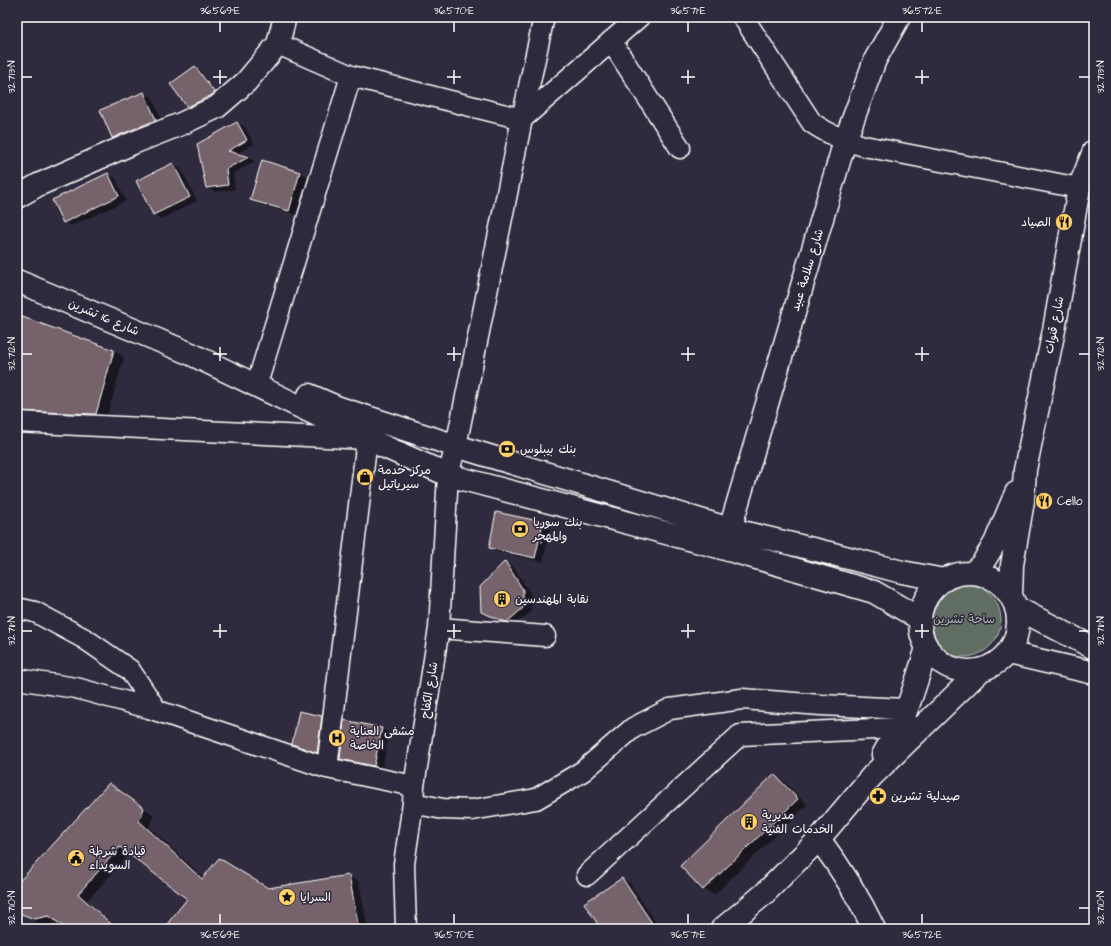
<svg xmlns="http://www.w3.org/2000/svg" width="1111" height="946" font-family="'Architects Daughter','Playpen Sans Arabic',sans-serif">
<style>
.green{fill:#606d62;stroke:#b0b6b0}
.shadow{fill:#0007}
.building{fill:#76626a;stroke:#fff}
.lines{fill:none;stroke-linecap:round;stroke-linejoin:round}
.street-casing{stroke:#fff;stroke-width:23}
.secondary-casing{stroke:#fff;stroke-width:25}
.primary-casing{stroke:#fff;stroke-width:25}
.street{stroke:#2f2a3d;stroke-width:20}
.secondary{stroke:#2f2a3d;stroke-width:22}
.primary{stroke:#2f2a3d;stroke-width:22}
.ticks{fill:none;stroke:#fff;stroke-width:1.5}
.labels{text-anchor:middle;stroke-width:3;stroke-linejoin:round;paint-order:stroke}
.poi-label{font-size:12px;fill:#fff;stroke:#2f2a3d;text-anchor:start}
.street-label{font-size:12px;fill:#fff;stroke:#2f2a3d}
.park-label{font-size:12px;fill:#b0b6b0;stroke:#2f2a3d}
.neatline{fill:none;stroke:#fff;stroke-width:1.5}
.ticks-label{font-size:10px;text-anchor:middle;fill:#fff}
</style>
<rect width="100%" height="100%" fill="#2f2a3d"/>
<filter id="ink" filterUnits="userSpaceOnUse"><feTurbulence type="fractalNoise" baseFrequency=".025" numOctaves="2"/><feDisplacementMap in="SourceGraphic" scale="8" xChannelSelector="R" yChannelSelector="G"/><feConvolveMatrix kernelMatrix="1 2 1 2 8 2 1 2 1" color-interpolation-filters="sRGB"/></filter>
<g filter="url(#ink)">
<path class="green" d="M927 620a37 37 0 1 1 74 0a37 37 0 1 1-74 0Z"/>
<path class="shadow" d="M195,67L200,70L219,96L193,109L188,107Z
M144,93L152,97L163,125L121,142L113,138L102,110Z
M237,123L245,127L254,144L236,154L249,158L255,161L233,174L235,189L215,192L207,187Z
M263,162L300,172L308,177L296,215L259,204L252,200Z
M173,164L181,169L197,201L161,219L153,214Z
M108,174L116,179L126,201L71,226L64,222Z
M17,316L114,351L124,357L106,420L17,417Z
M497,514L543,523L550,528L543,562L497,552L490,548Z
M505,562L513,566L531,595V612L515,625H512L490,615Z
M321,717L329,721L325,756L301,748L293,744Z
M382,729L389,733L382,770L348,763L341,758Z
M774,776L785,782L807,805L714,895L704,889L681,866Z
M109,784L120,790L154,815L149,827L204,878L268,889L349,876L359,882L368,929H169L188,899L130,853L87,901L119,929H69L58,921L45,925L30,919L19,912L17,905V886Z
M17,856L23,861L17,865Z
M622,879L630,883L660,929H603Z"/>
<path class="building" d="M195,66L215,93L210,96L187,107L170,84Z
M144,92L156,120L112,138L100,110Z
M237,122L247,140L228,151L249,157L226,169L228,185L206,188L197,144Z
M262,160L300,172L289,211L250,200Z
M173,163L190,197L153,215L136,181Z
M108,173L119,196L63,223L52,200Z
M17,315L114,350L96,414L17,411Z
M496,512L543,522L535,558L489,548Z
M505,561L523,590V608L507,622L503,621L481,612L480,587Z
M299,711L322,716L317,753L292,744Z
M344,720L382,728L374,766L340,759Z
M774,774L798,799L703,890L680,866Z
M109,783L144,808L139,821L202,879L219,858L268,888L349,875L359,929H163L187,899L120,847L78,894L117,929H67L49,916L34,919L19,913L17,908V884Z
M622,878L656,929H601L584,903Z"/>
<g class="lines">
<defs>
<path id="street" d="M743,17L812,123C830,135 843,140 864,146L1079,188
M611,41L680,148
M278,44L351,76L522,119L639,17
M260,374L351,76
M17,422L367,439L327,768
M17,608L35,612L85,639L130,670L157,711
M439,628L545,636
M17,679L76,688L149,708L327,768L414,786
M413,803L443,809L472,810L536,799L583,771L633,728L670,709L742,699L821,705L906,709
M587,875L740,735L898,728
M406,929L404,864L413,803L414,786L439,628L448,475L456,446L522,119L544,17"/>
<path id="secondary" d="M17,197L38,185L133,143L181,124L217,107L246,82L278,44L285,17
M730,529L845,141L875,60L899,17
M920 622a49 49 0 1 1 98 0a49 49 0 1 1-98 0Z
M972,573L982,564L995,543L1016,493
M1011,596L1012,565L1023,501L1025,470L1054,330L1079,188L1094,151
M1017,608L1094,648
M1008,653L1094,673
M883,755C888,746 894,737 899,728C911,702 918,675 927,648
M819,839C840,867 859,897 874,929
M722,929L764,894L819,839L872,776L981,670"/>
<path id="primary" d="M17,281L191,354L367,439L448,475L715,546L874,592L920,619
M309,395L339,408L456,446L730,529L833,554L902,572L944,580"/>
</defs>
<use href="#street" class="street-casing"/>
<use href="#secondary" class="secondary-casing"/>
<use href="#primary" class="primary-casing"/>
<use href="#street" class="street"/>
<use href="#secondary" class="secondary"/>
<use href="#primary" class="primary"/>
</g>
</g>
<path class="ticks" d="M220,22V32M454,22V32M688,22V32M922,22V32M220,70V84M454,70V84M688,70V84M922,70V84M22,77H32M213,77H227M447,77H461M681,77H695M915,77H929M1079,77H1089M220,347V361M454,347V361M688,347V361M922,347V361M22,354H32M213,354H227M447,354H461M681,354H695M915,354H929M1079,354H1089M220,624V638M454,624V638M688,624V638M922,624V638M22,631H32M213,631H227M447,631H461M681,631H695M915,631H929M1079,631H1089M22,908H32M1079,908H1089M220,914V924M454,914V924M688,914V924M922,914V924"/>
<defs>
<symbol id="restaurant-disc" viewBox="-11 -11 22 22"><circle r="9.5" fill="#ffd166" stroke="#2f2a3d"/><path d="M-5-6h1v4h1v-4h1v4h1v-4h1v5L-1.5 .5V6h-2V.5L-5-1ZM5-6V6H3V1.5H1.5Q1.5-4 5-6Z" fill="#111"/></symbol>
<symbol id="bank-disc" viewBox="-11 -11 22 22"><circle r="9.5" fill="#ffd166" stroke="#2f2a3d"/><path d="M-6-4H6V4H-6ZM0-2.3a2.3 2.3 0 1 0 0 4.6a2.3 2.3 0 1 0 0-4.6Z" fill="#111"/></symbol>
<symbol id="shop-disc" viewBox="-11 -11 22 22"><circle r="9.5" fill="#ffd166" stroke="#2f2a3d"/><path d="M-5-2.5h2.3a2.7 3.5 0 0 1 5.4 0H5L5.5 6h-11ZM-1.5-2.5h3a1.5 2.3 0 0 0-3 0Z" fill="#111"/></symbol>
<symbol id="building-disc" viewBox="-11 -11 22 22"><circle r="9.5" fill="#ffd166" stroke="#2f2a3d"/><path d="M-4-6H4V6H1V3H-1V6H-4ZM-2.5-4.3h1.7v1.8h-1.7ZM.8-4.3h1.7v1.8H.8ZM-2.5-1h1.7V.8h-1.7ZM.8-1h1.7V.8H.8Z" fill="#111"/></symbol>
<symbol id="hospital-disc" viewBox="-11 -11 22 22"><circle r="9.5" fill="#ffd166" stroke="#2f2a3d"/><path d="M-5-5h3v3.5h4V-5h3V5h-3V1.5h-4V5h-3Z" fill="#111"/></symbol>
<symbol id="pharmacy-disc" viewBox="-11 -11 22 22"><circle r="9.5" fill="#ffd166" stroke="#2f2a3d"/><path d="M-2-6h4v4h4v4h-4v4h-4v-4h-4v-4h4Z" fill="#111"/></symbol>
<symbol id="civic-disc" viewBox="-11 -11 22 22"><circle r="9.5" fill="#ffd166" stroke="#2f2a3d"/><path d="M-.6-6.5H3V-4.5H.6V-3L4-1V1h2V6H-6V1h2V-1L-.6-3ZM-1.2 2.5V6h2.4V2.5Z" fill="#111"/></symbol>
<symbol id="sight-disc" viewBox="-11 -11 22 22"><circle r="9.5" fill="#ffd166" stroke="#2f2a3d"/><path d="M0-6L1.8-2.2L6-1.7L2.9 1.2L3.7 5.4L0 3.3L-3.7 5.4L-2.9 1.2L-6-1.7L-1.8-2.2Z" fill="#111"/></symbol>
</defs>
<g fill-rule="evenodd">
<use href="#restaurant-disc" x="1054" y="212" width="20" height="20"/>
<use href="#bank-disc" x="497" y="439" width="20" height="20"/>
<use href="#shop-disc" x="355" y="467" width="20" height="20"/>
<use href="#restaurant-disc" x="1034" y="491" width="20" height="20"/>
<use href="#bank-disc" x="510" y="519" width="20" height="20"/>
<use href="#building-disc" x="492" y="589" width="20" height="20"/>
<use href="#hospital-disc" x="327" y="728" width="20" height="20"/>
<use href="#pharmacy-disc" x="868" y="786" width="20" height="20"/>
<use href="#building-disc" x="739" y="812" width="20" height="20"/>
<use href="#civic-disc" x="66" y="848" width="20" height="20"/>
<use href="#sight-disc" x="277" y="887" width="20" height="20"/>
</g>
<g class="labels">
<g class="poi-label">
<text x="1051" y="226" text-anchor="end">الصياد</text>
<text x="520" y="453">بنك بيبلوس</text>
<text x="378" y="474">مركز خدمة<tspan x="378" dy="14">سيرياتيل</tspan></text>
<text x="1057" y="505">Cello</text>
<text x="533" y="526">بنك سوريا<tspan x="533" dy="14">والمهجر</tspan></text>
<text x="515" y="603">نقابة المهندسين</text>
<text x="350" y="735">مشفى العناية<tspan x="350" dy="14">الخاصة</tspan></text>
<text x="891" y="800">صيدلية تشرين</text>
<text x="762" y="819">مديرية<tspan x="762" dy="14">الخدمات الفنية</tspan></text>
<text x="89" y="855">قيادة شرطة<tspan x="89" dy="14">السويداء</tspan></text>
<text x="300" y="901">السرايا</text>
</g>
<g class="street-label">
<text transform="translate(807 270) rotate(-73)" y="4">شارع سلامة عبيد</text>
<text transform="translate(104 317) rotate(23)" y="4">شارع 16 تشرين</text>
<text transform="translate(1054 325) rotate(-79)" y="4">شارع قنوات</text>
<text transform="translate(429 690) rotate(-81)" y="4">شارع الكفاح</text>
</g>
<g class="park-label">
<text x="964" y="623">ساحة تشرين</text>
</g>
</g>
<rect width="1111" height="946" fill="none" stroke="#2f2a3d" stroke-width="44"/>
<rect x="22" y="22" width="1067" height="902" class="neatline"/>
<g class="ticks-label">
<text x="220" y="14">36.569°E</text>
<text x="454" y="14">36.570°E</text>
<text x="688" y="14">36.571°E</text>
<text x="922" y="14">36.572°E</text>
<text transform="translate(11 77) rotate(-90)" y="4">32.713°N</text>
<text transform="translate(1100 77) rotate(-90)" y="4">32.713°N</text>
<text transform="translate(11 354) rotate(-90)" y="4">32.712°N</text>
<text transform="translate(1100 354) rotate(-90)" y="4">32.712°N</text>
<text transform="translate(11 631) rotate(-90)" y="4">32.711°N</text>
<text transform="translate(1100 631) rotate(-90)" y="4">32.711°N</text>
<text transform="translate(11 908) rotate(-90)" y="4">32.710°N</text>
<text transform="translate(1100 908) rotate(-90)" y="4">32.710°N</text>
<text x="220" y="938">36.569°E</text>
<text x="454" y="938">36.570°E</text>
<text x="688" y="938">36.571°E</text>
<text x="922" y="938">36.572°E</text>
</g>
</svg>
